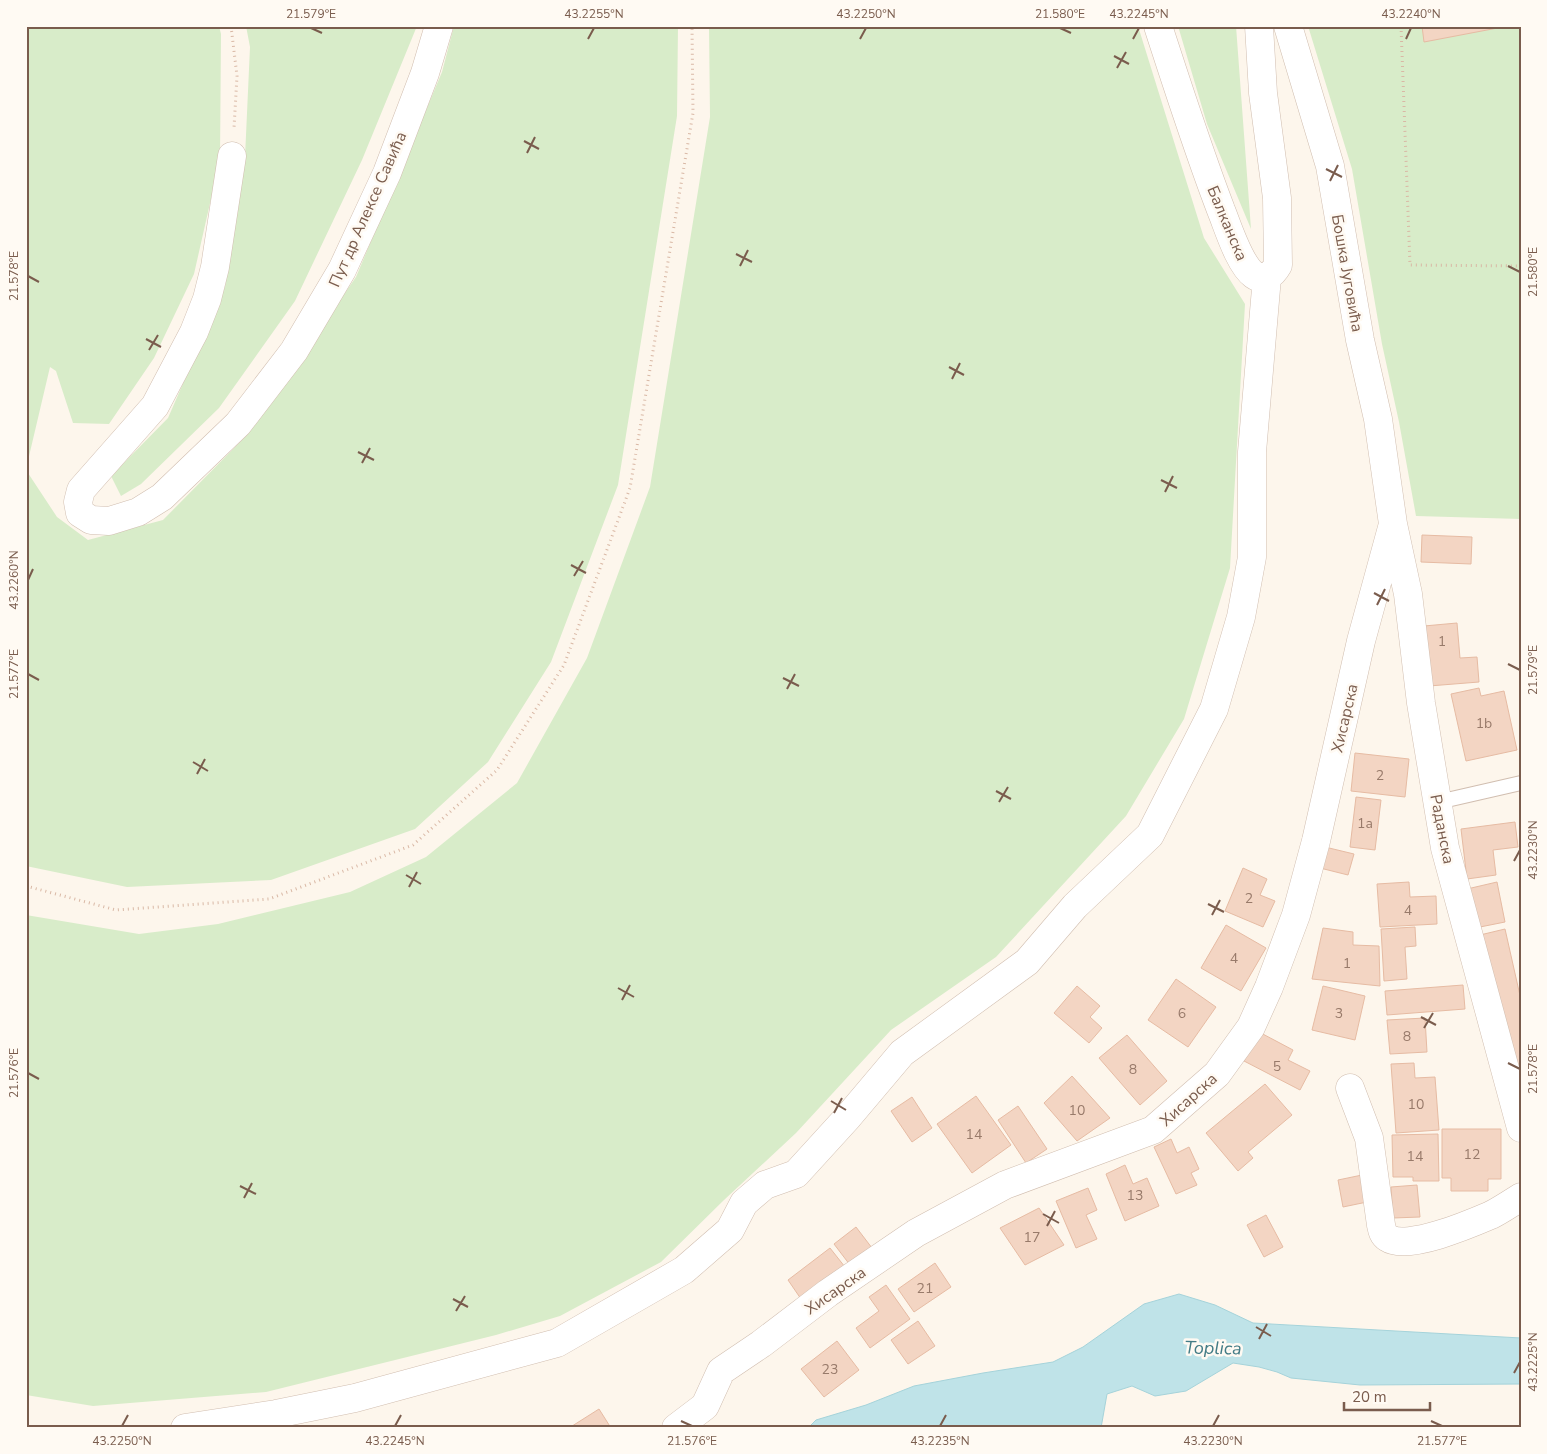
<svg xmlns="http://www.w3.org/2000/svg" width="1547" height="1454" font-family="'Nunito Sans',sans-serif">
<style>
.green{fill:#d8ecc9}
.water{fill:#bfe3e8;stroke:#a5d3da}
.building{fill:#f3d5c3;stroke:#e6bba3}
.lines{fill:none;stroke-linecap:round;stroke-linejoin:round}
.service-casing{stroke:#d1beb0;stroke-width:16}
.minor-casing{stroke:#d1beb0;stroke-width:29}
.path{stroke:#d9b8a5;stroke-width:3;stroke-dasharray:1 4;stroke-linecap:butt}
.service{stroke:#fff;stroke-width:14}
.minor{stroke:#fff;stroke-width:28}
.ticks{fill:none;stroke:#7a5c4d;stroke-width:2}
.labels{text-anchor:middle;stroke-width:5;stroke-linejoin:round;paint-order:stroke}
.number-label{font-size:14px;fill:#987a6a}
.street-label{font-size:16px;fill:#7a5c4d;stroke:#fffaf3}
.water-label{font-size:18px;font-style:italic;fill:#437c86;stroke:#fffaf3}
.neatline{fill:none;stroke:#7a5c4d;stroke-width:2}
.ticks-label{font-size:12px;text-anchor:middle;fill:#7a5c4d}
</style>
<rect width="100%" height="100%" fill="#fdf6ec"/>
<path class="green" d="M26,26H219L221,34L220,159L194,274L154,358L109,424L73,423L56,371L50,367L26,469Z
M246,26H417L362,160L295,301L219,408L141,484L121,496L111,476L168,418L225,287L245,157L250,47Z
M454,26H678L677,116L618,485L551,662L488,762L415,829L271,880L127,887L26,866V470L57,517L88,540L163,520L247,435L356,277L442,72Z
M709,26H1138L1204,238L1245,304L1230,568L1184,719L1126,816L996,957L891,1030L796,1133L724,1200L661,1262L560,1316L496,1335L266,1392L93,1406L26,1395V915L139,934L218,924L350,892L426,857L517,783L587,658L650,487L710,117Z
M1178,26H1236L1251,229L1207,124Z
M1308,26H1521V519L1416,516L1399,422L1382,344L1352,169Z"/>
<path class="water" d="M1179,1294L1215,1305L1253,1323L1521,1338V1384L1360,1385L1291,1378L1277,1372L1259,1367L1233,1363L1186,1391L1155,1396L1132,1386L1107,1394L1101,1428H808L816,1420L866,1405L914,1386L983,1373L1053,1362L1083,1347L1144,1304Z"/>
<path class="building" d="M1422,26H1508L1424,42Z
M1422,535L1472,537L1471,564L1421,562Z
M1457,623L1460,658L1477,657L1479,682L1429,686L1424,626Z
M1479,688L1481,696L1504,691L1517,750L1466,761L1451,694Z
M1355,753L1409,759L1405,797L1351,791Z
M1356,797L1381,800L1375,850L1350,847Z
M1515,822L1518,847L1493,850L1496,875L1467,879L1461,829Z
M1325,847L1354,854L1348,875L1320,868Z
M1243,868L1267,879L1260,895L1275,901L1263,927L1225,911Z
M1409,882L1410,897L1436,896L1437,924L1380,927L1377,884Z
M1497,882L1505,922L1475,928L1467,889Z
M1226,925L1266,948L1241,991L1201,968Z
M1415,927L1416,946L1405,947L1407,979L1384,981L1381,929Z
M1323,928L1353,932V945L1379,946L1380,986L1312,979Z
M1505,929L1521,1000V1115L1480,935Z
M1176,979L1216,1007L1188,1047L1148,1020Z
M1463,985L1465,1009L1387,1015L1385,991Z
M1077,986L1100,1006L1090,1017L1102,1028L1089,1043L1054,1013Z
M1323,986L1365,996L1355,1040L1312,1030Z
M1425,1018L1427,1052L1390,1054L1387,1020Z
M1259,1032L1293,1050L1288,1060L1310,1071L1300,1090L1244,1061Z
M1127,1035L1167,1081L1140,1105L1099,1058Z
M1414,1063L1415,1078L1435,1077L1439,1130L1396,1133L1391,1064Z
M1072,1076L1110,1118L1077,1141L1044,1103Z
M1265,1084L1292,1115L1248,1152L1253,1158L1238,1171L1206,1133Z
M976,1096L1011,1145L972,1173L937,1124Z
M912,1097L932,1128L912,1142L891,1111Z
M1018,1106L1047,1149L1026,1163L998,1120Z
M1442,1129H1501V1179H1488V1191H1451V1178H1442Z
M1438,1134L1439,1181H1413V1177H1393L1392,1135Z
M1171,1139L1177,1153L1189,1147L1199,1169L1191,1173L1197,1185L1176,1194L1154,1147Z
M1125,1165L1133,1184L1147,1178L1159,1206L1125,1221L1106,1174Z
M1362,1175L1367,1202L1343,1207L1338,1180Z
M1417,1185L1420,1217L1393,1218L1391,1187Z
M1088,1188L1097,1210L1086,1215L1097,1239L1076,1248L1056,1201Z
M1039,1208L1064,1245L1025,1265L1000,1228Z
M1266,1215L1283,1247L1264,1257L1247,1225Z
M856,1227L872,1248L850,1265L834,1244Z
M830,1248L845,1267L801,1299L788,1280Z
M935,1263L951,1287L914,1312L898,1289Z
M886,1285L910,1319L870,1348L856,1328L879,1311L869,1297Z
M918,1321L935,1346L908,1364L891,1340Z
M837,1341L859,1370L824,1397L801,1369Z
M599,1409L611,1428H569Z"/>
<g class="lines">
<defs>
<path id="service" d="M1438,802L1521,783"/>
<path id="minor" d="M1158,26C1178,88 1198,150 1221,210C1228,227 1239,264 1254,275C1264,282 1273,274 1278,265L1277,198L1263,93L1259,26
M1288,26L1330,166L1360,340L1378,419L1393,524L1408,594L1421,703L1445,848L1521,1128
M232,156L215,267L207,299L194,332L155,406L81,490L78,502L80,513L91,520L109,521L138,512L162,497L238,424L294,351L342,270L387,173L425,73L439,26
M1350,1088L1369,1138L1381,1225C1382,1230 1383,1235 1388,1238C1407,1251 1470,1224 1491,1215C1501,1210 1511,1203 1521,1197
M185,1428L276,1414L355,1398L557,1343L684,1270L730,1230L744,1203L765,1185L796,1174L848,1117L902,1053L1027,962L1075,906L1150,835L1214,709L1241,617L1252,557V452L1267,277
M676,1428L705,1406L721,1371L761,1344L828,1293L916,1233L1005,1185L1153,1130L1217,1074L1251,1027L1269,987L1296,915L1316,841L1361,641L1393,524"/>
</defs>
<use href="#service" class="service-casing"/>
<use href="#minor" class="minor-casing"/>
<path class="path" d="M231,26L237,76L234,128
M1401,26L1410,265L1521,266
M26,886L116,910L269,899L413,845L497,770L564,665L630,488L693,113L692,26"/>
<use href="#service" class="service"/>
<use href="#minor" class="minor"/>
</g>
<path class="ticks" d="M311,28L322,33M1060,28L1071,33M588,39L594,28M860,39L866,28M1133,39L1139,28M1406,39L1411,28M1114,56L1129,64M1117,68L1126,52M524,141L539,149M527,153L535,137M1326,169L1342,177M1330,181L1338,165M736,254L752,262M740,266L748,250M1508,266L1520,272M28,276L39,282M146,339L161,347M149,350L158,335M949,367L964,375M952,379L960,363M358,452L374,460M362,463L370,448M1161,480L1177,488M1165,492L1173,476M571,565L586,573M574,576L583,561M28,580L33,569M1374,593L1389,601M1377,605L1385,589M1508,664L1520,670M28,674L39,680M783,678L799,686M787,689L795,674M193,762L208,771M197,774L205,759M996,791L1011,799M999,802L1008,787M1514,861L1520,850M406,875L421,884M409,887L417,872M1208,904L1224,912M1212,915L1220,900M618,988L634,997M622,1000L630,985M1421,1017L1436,1025M1424,1028L1433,1013M1508,1063L1520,1069M28,1073L39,1079M831,1101L846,1110M834,1113L842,1098M240,1186L256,1194M244,1198L252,1183M1043,1214L1059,1223M1047,1226L1055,1211M453,1299L468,1307M456,1311L465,1296M1256,1327L1271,1336M1259,1339L1267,1324M1514,1373L1520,1362M681,1421L692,1426M1431,1421L1442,1426M122,1426L128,1415M395,1426L401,1415M940,1426L946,1415M1213,1426L1219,1415"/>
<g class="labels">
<g class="number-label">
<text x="1442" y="646">1</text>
<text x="1484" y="728">1b</text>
<text x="1380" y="780">2</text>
<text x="1365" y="828">1a</text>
<text x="1249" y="903">2</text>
<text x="1408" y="915">4</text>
<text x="1234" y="963">4</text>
<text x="1347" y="968">1</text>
<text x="1182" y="1018">6</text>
<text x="1339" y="1018">3</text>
<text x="1407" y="1041">8</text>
<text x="1277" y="1071">5</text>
<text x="1133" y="1074">8</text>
<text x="1416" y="1109">10</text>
<text x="1077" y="1115">10</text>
<text x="974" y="1139">14</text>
<text x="1472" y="1159">12</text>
<text x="1415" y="1161">14</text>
<text x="1135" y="1200">13</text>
<text x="1032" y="1242">17</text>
<text x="925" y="1293">21</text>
<text x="830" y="1374">23</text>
</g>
<g class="street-label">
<text transform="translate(367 209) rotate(-66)" y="6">Пут др Алексе Савића</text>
<text transform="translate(1228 223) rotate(67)" y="6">Балканска</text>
<text transform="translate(1348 273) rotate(80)" y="6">Бошка Југовића</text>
<text transform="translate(1344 718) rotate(-77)" y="6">Хисарска</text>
<text transform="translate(1443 829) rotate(79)" y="6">Раданска</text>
<text transform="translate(1188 1099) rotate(-42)" y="6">Хисарска</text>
<text transform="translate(835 1290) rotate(-35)" y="6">Хисарска</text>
</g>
<g class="water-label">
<text transform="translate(1213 1348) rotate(1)" y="6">Toplica</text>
</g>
</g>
<rect width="1547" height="1454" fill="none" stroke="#fffaf3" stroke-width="55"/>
<path d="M1344 1402v8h86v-8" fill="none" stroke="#7a5c4d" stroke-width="2.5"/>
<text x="1352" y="1402" font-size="15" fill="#7a5c4d" stroke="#fffaf3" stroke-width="4" paint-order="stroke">20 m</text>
<rect x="28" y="28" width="1492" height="1398" class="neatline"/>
<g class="ticks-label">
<text x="311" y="18">21.579°E</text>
<text x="594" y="18">43.2255°N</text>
<text x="866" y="18">43.2250°N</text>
<text x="1060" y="18">21.580°E</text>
<text x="1139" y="18">43.2245°N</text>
<text x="1411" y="18">43.2240°N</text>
<text transform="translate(1533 272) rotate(-90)" y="4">21.580°E</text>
<text transform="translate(14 276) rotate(-90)" y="4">21.578°E</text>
<text transform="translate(14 580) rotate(-90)" y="4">43.2260°N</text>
<text transform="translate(1533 670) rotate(-90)" y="4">21.579°E</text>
<text transform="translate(14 674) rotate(-90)" y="4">21.577°E</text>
<text transform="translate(1533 850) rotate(-90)" y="4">43.2230°N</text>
<text transform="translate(1533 1069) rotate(-90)" y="4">21.578°E</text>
<text transform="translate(14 1073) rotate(-90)" y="4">21.576°E</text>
<text transform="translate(1533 1362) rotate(-90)" y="4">43.2225°N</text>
<text x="122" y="1445">43.2250°N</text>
<text x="395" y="1445">43.2245°N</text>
<text x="692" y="1445">21.576°E</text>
<text x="940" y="1445">43.2235°N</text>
<text x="1213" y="1445">43.2230°N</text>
<text x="1442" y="1445">21.577°E</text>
</g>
</svg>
